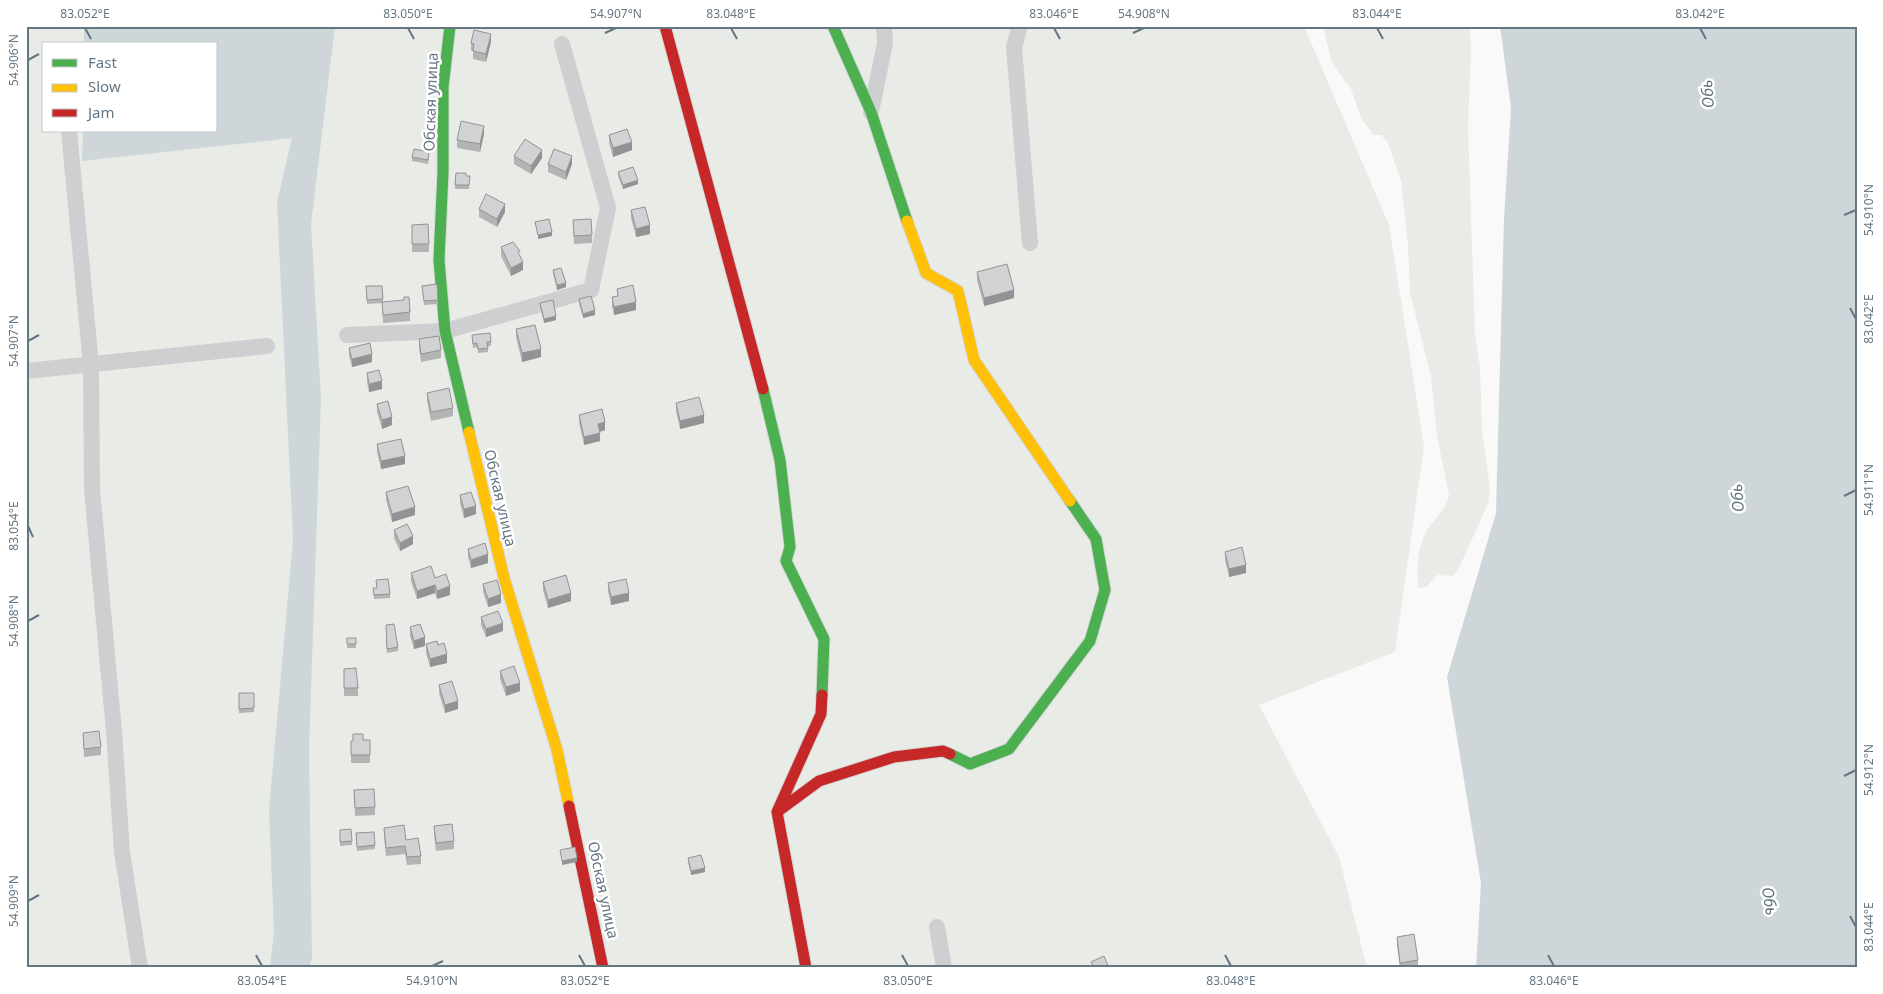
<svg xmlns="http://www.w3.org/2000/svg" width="1883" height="994" font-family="'Noto Sans',sans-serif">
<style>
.green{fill:#e8ebe6;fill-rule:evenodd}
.water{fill:#ced6d9}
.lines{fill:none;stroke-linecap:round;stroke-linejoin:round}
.fast-casing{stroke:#d5d6d7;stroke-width:13}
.slow-casing{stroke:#d5d6d7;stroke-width:13}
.jam-casing{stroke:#d5d6d7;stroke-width:13}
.street{stroke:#cecfd0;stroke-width:16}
.fast{stroke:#4caf50;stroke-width:11}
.slow{stroke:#ffc107;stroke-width:11}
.jam{stroke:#c62828;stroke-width:11}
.wall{fill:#b3b5b5}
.shaded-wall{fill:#929394}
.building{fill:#d0d2d3;stroke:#929394}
.ticks{fill:none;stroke:#657683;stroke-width:2}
.labels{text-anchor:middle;stroke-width:5;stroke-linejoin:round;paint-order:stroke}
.street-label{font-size:15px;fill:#657683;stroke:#fff}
.water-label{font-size:16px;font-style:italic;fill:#60757c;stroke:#fff}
.neatline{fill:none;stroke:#657683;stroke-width:2}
.ticks-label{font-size:12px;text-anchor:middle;fill:#657683}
</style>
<rect width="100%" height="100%" fill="#f9f9f9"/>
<path class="green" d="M26,26H1304L1389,225L1424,446L1395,652L1259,705L1339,857L1367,968H26ZM44,44H216V131H44Z
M1323,26H1469L1471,46L1468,127L1475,335L1480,367L1482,431L1490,488L1488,504L1458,570L1453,576L1437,575L1426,587L1418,588C1417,571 1417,551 1425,534C1431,520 1447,511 1449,495L1437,436L1431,376L1410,293L1408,246L1401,181L1388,143L1381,135H1373L1361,118L1351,89L1332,63Z"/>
<path class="water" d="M84,26H335L311,224L321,399L309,748L312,959L309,968H270L274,931L269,810L293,540L277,202L292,138L82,161L83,131H216V44H84Z
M1500,26H1857V968H1476L1481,883L1447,677L1496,513L1504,218L1511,108Z"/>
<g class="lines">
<defs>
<path id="fast" d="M450,26L443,87V172L439,260L445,331L469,432
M833,26L871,112L907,221
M763,389L780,460L790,547L786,561L824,639L822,695
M950,754L970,764L1009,749L1090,641L1105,590L1096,539L1070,501"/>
<path id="slow" d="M907,221L926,273L958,291L974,360L1070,501
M469,432L504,578L557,750L569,806"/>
<path id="jam" d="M665,26L763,389
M569,806L603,968
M777,812L819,781L894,757L943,751L950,754
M806,968L777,812L821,714L822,695"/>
</defs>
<use href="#fast" class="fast-casing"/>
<use href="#slow" class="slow-casing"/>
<use href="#jam" class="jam-casing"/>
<path class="street" d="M1020,26L1014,47L1030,243
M871,112L885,43L884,26
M69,131L91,365L92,489L114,732L122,852L140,968
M347,335L445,331L591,290L608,208L562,44
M26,371L267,346
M937,927L944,968"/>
<use href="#fast" class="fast"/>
<use href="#slow" class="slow"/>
<use href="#jam" class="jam"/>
</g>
<path class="wall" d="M491,42L486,62L473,59V51H471V43Z
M484,134L480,152L457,148V140Z
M609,135L632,150L613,157L609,143Z
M429,156L428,164L412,161V157Z
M514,156L542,158L531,174L514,164Z
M548,164H572L566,180L548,172Z
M618,172L638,184L623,189L618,176Z
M456,173L466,176H470L469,189H455Z
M479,209L505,212L497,227L479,217Z
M631,210L650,234L636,237L631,218Z
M573,220L592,235V243L574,244Z
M412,225L429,244V252H412Z
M501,247L520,255L523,270L511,276L501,256Z
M553,270L566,287L557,290L553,274Z
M977,272L1014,298L984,306L977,280Z
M366,286H382L383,302L410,312V321L383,323L382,303L367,304Z
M422,286L438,300V304L424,305Z
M617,289L636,310L614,315L612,306V297L617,296Z
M579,299L595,315L583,318L579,304Z
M540,303L556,320L544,323L540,307Z
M516,329L541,357L522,362L516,337Z
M472,335L491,342V346H488V352L478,353L477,347L473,348Z
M419,339L441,350V358L421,362L419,347Z
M349,348L372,362L352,367L349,356Z
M367,373L382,389L369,392L367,382Z
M427,393L453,408V416L431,421L427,401Z
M676,403L704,423L680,429L676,411Z
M377,404L392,425L382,429L377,412Z
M579,415L605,430L600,432V441L584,445L579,423Z
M377,444L405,464L381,469L377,452Z
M386,492L415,515L392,522L386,500Z
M460,495L476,514L464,518L460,503Z
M394,530L413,544L400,551L394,538Z
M468,549L488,563L471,568L468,557Z
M1225,552L1246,573L1229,577L1225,560Z
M411,573L435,578L450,595L437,599L435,593L417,599L411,581Z
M543,582L571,601L548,608L543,590Z
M608,583L629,601L611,605L608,591Z
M483,584L501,603L488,607L483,592Z
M373,588L390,594V598L374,599Z
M481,617L503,631L486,637L481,625Z
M410,627L425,646L414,649L410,636Z
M386,629L398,647V651L387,653Z
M347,638H356V648H347Z
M426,644L438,645L447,663L430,667L426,653Z
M344,669L358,688V696H344Z
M500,671L520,691L506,696L500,679Z
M439,685L458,709L445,713L439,693Z
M239,693H254V712L239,713Z
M83,733L101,747V755L84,757Z
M370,740V763H351V741Z
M354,790L375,807V815L355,816Z
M434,826L454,841V849L436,851L434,834Z
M384,828L406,840L421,856V864L407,865L405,854L386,856L384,836Z
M340,830L352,841V845L340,846Z
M374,832L375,849L357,851L356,837Z
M688,858L705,872L691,875L688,862Z
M1397,937L1418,960V968H1400L1397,945Z"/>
<path class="shaded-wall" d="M491,34V42L486,62V54Z
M484,126V134L480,152V144Z
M632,142V150L613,157V148Z
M542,150V158L531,174V166Z
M572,156V164L566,180V172Z
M638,180V184L623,189V185Z
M505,204V212L497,227V219Z
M650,225V234L636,237V229Z
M552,232V236L538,239V235Z
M523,262V270L511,276V268Z
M566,283V287L557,290V285Z
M1014,290V298L984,306V298Z
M636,302V310L614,315V307Z
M595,310V315L583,318V314Z
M556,316V320L544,323V319Z
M541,349V357L522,362V353Z
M372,354V362L352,367V359Z
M382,381V389L369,392V384Z
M704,415V423L680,429V421Z
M392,417V425L382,429V420Z
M605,422V430L598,432V424Z
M600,433V441L584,445V437Z
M405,456V464L381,469V461Z
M476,506V514L464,518V509Z
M415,507V515L392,522V514Z
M413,536V544L400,551V543Z
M488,554V563L471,568V560Z
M1246,565V573L1229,577V569Z
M435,585V593L417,599V591Z
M450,586V595L437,599V591Z
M571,593V601L548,608V600Z
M629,593V601L611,605V597Z
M501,594V603L488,607V599Z
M503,623V631L486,637V629Z
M425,637V646L414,649V641Z
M447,654V663L430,667V659Z
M520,683V691L506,696V687Z
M458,701V709L445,713V705Z
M577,858V862L562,865V861Z
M705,868V872L691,875V871Z"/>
<path class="building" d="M474,30L491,34L486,54L473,51L474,44L471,43Z
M461,121L484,126L480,144L457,140Z
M627,129L632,142L613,148L609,135Z
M525,139L542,150L531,166L514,156Z
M414,149L429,152L428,160L412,157Z
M554,149L572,156L566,172L548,164Z
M633,167L638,180L623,185L618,172Z
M456,173H466V176H470L469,185H455Z
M486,194L505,204L497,219L479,209Z
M645,207L650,225L636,229L631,210Z
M549,219L552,232L538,235L535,222Z
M591,219L592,235L574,236L573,220Z
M428,224L429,244H412V225Z
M513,242L520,251L518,252L523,262L511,268L501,247Z
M1007,264L1014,290L984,298L977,272Z
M561,268L566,283L557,285L553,270Z
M437,284L438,300L424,301L422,286Z
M633,285L636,302L614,307L612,297L618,296L617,289Z
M366,286H382L383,299L367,300Z
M591,296L595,310L583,314L579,299Z
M404,297H409L410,312L383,315L382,302L404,300Z
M553,300L556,316L544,319L540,303Z
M535,325L541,349L522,353L516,329Z
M490,333L491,342H487L488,348L478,349L477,343L473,344L472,335Z
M439,336L441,350L421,354L419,339Z
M370,343L372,354L352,359L349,348Z
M379,370L382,381L369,384L367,373Z
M449,388L453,408L431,412L427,393Z
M699,397L704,415L680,421L676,403Z
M388,401L392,417L382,420L377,404Z
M602,409L605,422L598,424L600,433L584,437L579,415Z
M401,439L405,456L381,461L377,444Z
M408,486L415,507L392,514L386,492Z
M471,492L476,506L464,509L460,495Z
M407,524L413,536L400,543L394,530Z
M485,543L488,554L471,560L468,549Z
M1242,547L1246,565L1229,569L1225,552Z
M431,566L435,578L446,574L450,586L437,591L435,585L417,591L411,573Z
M566,575L571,593L548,600L543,582Z
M388,579L390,594L374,595L373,588H377L376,580Z
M626,579L629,593L611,597L608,583Z
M497,580L501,594L488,599L483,584Z
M498,611L503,623L486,629L481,617Z
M394,624L398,647L387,649L386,625Z
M420,624L425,637L414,641L410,627Z
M347,638H356V644H347Z
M437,641L438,645L444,643L447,654L430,659L426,644Z
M514,666L520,683L506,687L500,671Z
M356,668L358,688H344V669Z
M452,681L458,701L445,705L439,685Z
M239,693H254V708L239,709Z
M99,731L101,747L84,749L83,733Z
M353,734H363V740H370V755H351V741H353Z
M374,789L375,807L355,808L354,790Z
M452,824L454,841L436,843L434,826Z
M404,825L406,840L418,838L421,856L407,857L405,846L386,848L384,828Z
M351,829L352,841L340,842V830Z
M374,832L375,845L357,847L356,833Z
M575,847L577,858L562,861L560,850Z
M701,855L705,868L691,871L688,858Z
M1414,934L1418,960L1400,963L1397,937Z
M1104,956L1109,968H1094L1091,962Z"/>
<path class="ticks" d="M85,28L91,39M408,28L414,39M731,28L737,39M1054,28L1060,39M1377,28L1383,39M1700,28L1706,39M605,33L616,28M1133,33L1144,28M28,60L39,54M1844,215L1856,210M1850,308L1856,319M28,341L39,335M1844,496L1856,490M28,526L33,537M28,621L39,615M1844,776L1856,770M28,901L39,895M1850,916L1856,927M256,955L262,966M579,955L585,966M902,955L908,966M1225,955L1231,966M1548,955L1554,966M432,966L443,961"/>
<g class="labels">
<g class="street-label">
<text transform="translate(431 102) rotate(-88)" y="5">Обская улица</text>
<text transform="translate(500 498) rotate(77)" y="5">Обская улица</text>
<text transform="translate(603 890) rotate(78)" y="5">Обская улица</text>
</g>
<g class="water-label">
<text transform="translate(1707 94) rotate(-94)" y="6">Обь</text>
<text transform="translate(1737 498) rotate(-94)" y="6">Обь</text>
<text transform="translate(1770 901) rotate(81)" y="6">Обь</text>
</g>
</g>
<rect width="1883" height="994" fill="none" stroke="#ffffff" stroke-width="55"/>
<rect x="42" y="42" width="175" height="90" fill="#ffffff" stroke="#c1c8cd"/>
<rect x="52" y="59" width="25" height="8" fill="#4caf50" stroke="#c1c8cd"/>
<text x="88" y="68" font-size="15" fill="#657683">Fast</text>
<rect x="52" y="84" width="25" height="8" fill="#ffc107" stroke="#c1c8cd"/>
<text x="88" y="92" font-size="15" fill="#657683">Slow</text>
<rect x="52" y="109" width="25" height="8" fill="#c62828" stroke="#c1c8cd"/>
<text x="88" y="118" font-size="15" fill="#657683">Jam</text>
<rect x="28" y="28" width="1828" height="938" class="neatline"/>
<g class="ticks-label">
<text x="85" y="18">83.052°E</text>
<text x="408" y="18">83.050°E</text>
<text x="616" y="18">54.907°N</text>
<text x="731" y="18">83.048°E</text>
<text x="1054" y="18">83.046°E</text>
<text x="1144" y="18">54.908°N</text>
<text x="1377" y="18">83.044°E</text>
<text x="1700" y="18">83.042°E</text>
<text transform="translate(14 60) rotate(-90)" y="4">54.906°N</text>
<text transform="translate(1869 210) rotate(-90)" y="4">54.910°N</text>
<text transform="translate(1869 319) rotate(-90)" y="4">83.042°E</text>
<text transform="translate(14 341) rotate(-90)" y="4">54.907°N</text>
<text transform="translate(1869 490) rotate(-90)" y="4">54.911°N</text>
<text transform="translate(14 526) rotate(-90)" y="4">83.054°E</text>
<text transform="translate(14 621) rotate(-90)" y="4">54.908°N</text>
<text transform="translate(1869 770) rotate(-90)" y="4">54.912°N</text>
<text transform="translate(14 901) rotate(-90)" y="4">54.909°N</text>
<text transform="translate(1869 927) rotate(-90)" y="4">83.044°E</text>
<text x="262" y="985">83.054°E</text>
<text x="432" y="985">54.910°N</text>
<text x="585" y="985">83.052°E</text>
<text x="908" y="985">83.050°E</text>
<text x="1231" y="985">83.048°E</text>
<text x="1554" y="985">83.046°E</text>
</g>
</svg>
